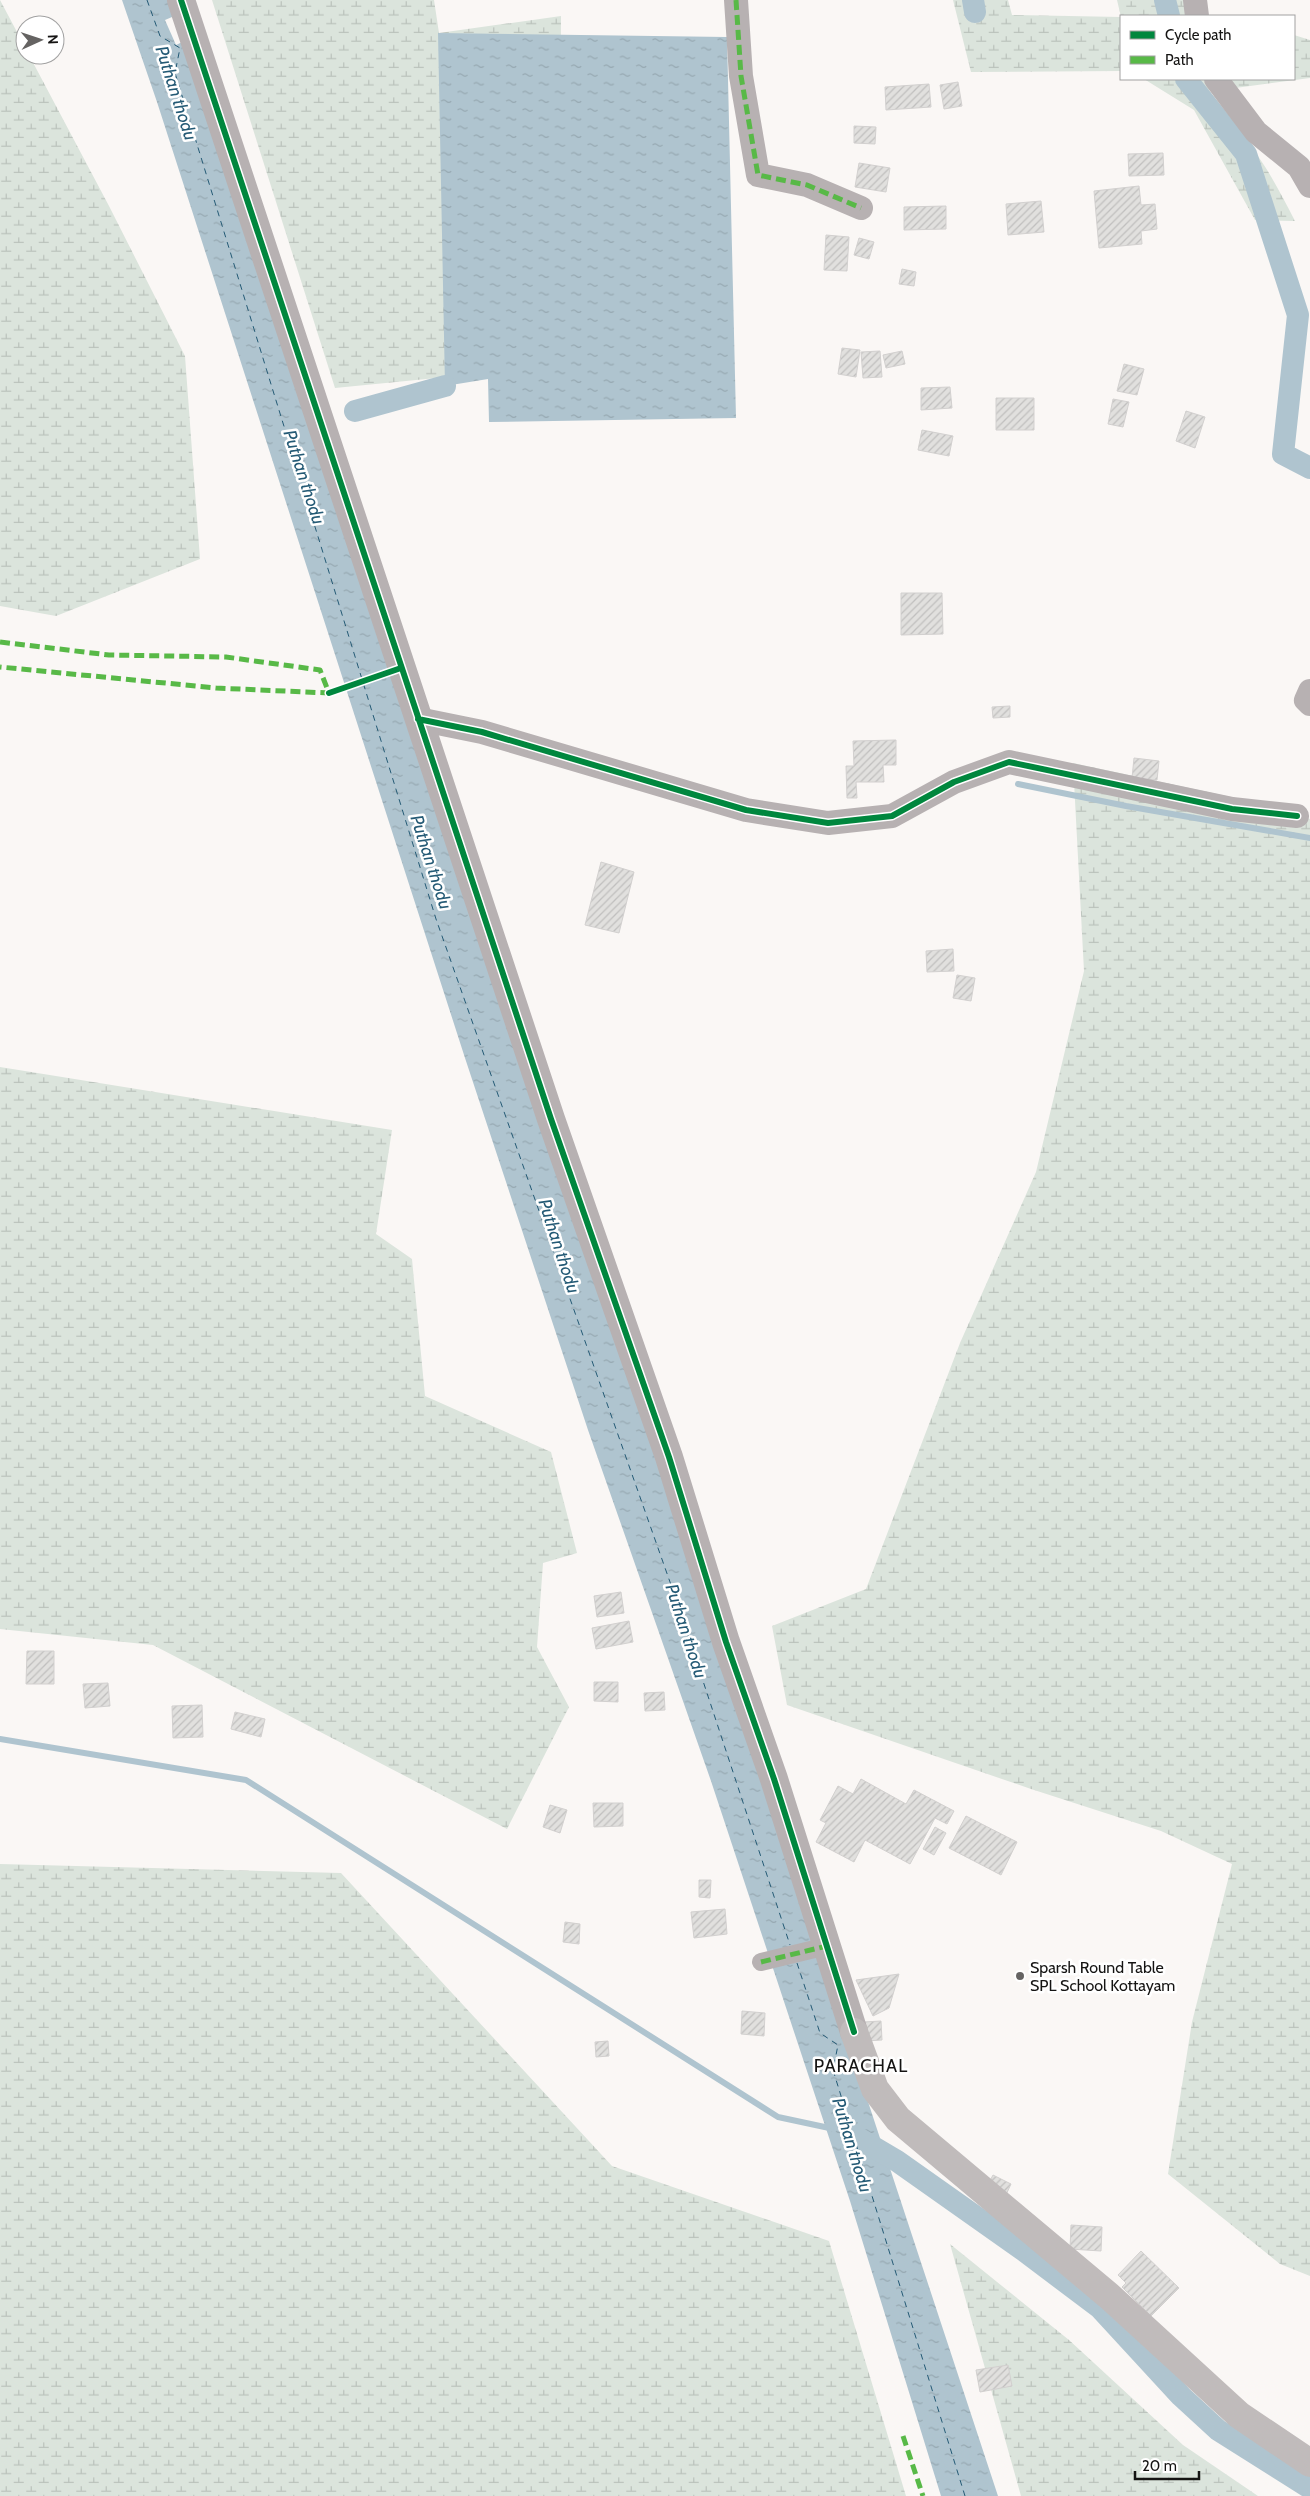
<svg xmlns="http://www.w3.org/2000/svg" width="1310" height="2496" font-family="Cabin,sans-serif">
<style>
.wetland{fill:url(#wetland-marsh)}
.water{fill:url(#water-ripples)}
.pier{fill:#faf7f5}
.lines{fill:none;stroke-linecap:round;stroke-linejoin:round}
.stream{stroke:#afc4cf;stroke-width:6}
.canal{stroke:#afc4cf;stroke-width:22}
.ferry{stroke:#245a75;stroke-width:1;stroke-dasharray:6 5;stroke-linecap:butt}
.building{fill:url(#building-hatch);stroke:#d2d0cf}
.pedestrian{stroke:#b7b1b2;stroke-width:18}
.minor{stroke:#b7b1b2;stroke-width:24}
.tertiary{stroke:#b7b1b2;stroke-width:28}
.secondary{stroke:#c0bbbb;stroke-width:28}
.quiet{stroke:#58b947;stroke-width:5;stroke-dasharray:10 5;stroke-linecap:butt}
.cycleway-casing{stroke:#fff;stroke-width:9}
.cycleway{stroke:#00873e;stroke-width:6}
.poi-dot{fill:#656362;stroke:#fff;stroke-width:2}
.labels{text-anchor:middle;stroke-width:5;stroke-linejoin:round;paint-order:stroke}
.poi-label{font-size:16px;fill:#151413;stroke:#fff;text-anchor:start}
.water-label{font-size:18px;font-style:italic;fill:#245a75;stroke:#fff}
.neighbourhood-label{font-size:18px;letter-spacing:1px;fill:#151413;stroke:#fff}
</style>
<defs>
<pattern id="wetland-marsh" width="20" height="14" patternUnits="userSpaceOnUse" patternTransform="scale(1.25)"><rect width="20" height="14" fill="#dbe4dc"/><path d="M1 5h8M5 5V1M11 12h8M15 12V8" fill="none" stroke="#bbc3bc"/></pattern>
<pattern id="water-ripples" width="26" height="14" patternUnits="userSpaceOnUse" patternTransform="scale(1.25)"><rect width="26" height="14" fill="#afc4cf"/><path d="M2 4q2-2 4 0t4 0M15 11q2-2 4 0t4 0" fill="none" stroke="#96a8b1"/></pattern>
<pattern id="building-hatch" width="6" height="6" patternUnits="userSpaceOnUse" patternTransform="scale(1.25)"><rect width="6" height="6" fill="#e1e0de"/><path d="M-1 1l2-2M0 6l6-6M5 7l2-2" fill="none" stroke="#c0bfbe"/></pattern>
</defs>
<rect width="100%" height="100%" fill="#faf7f5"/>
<path class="wetland" d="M0,0L25,47V55H29L109,206L185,356L200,559L56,616L0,606Z
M212,0H434L439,33L561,16L559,366L335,388Z
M953,0H1008L1012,15L1121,17L1117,0H1185L1187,16H1121V71L971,72Z
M1294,35L1310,40V78L1228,89L1222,79H1294Z
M1144,79H1205C1214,107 1235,125 1252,148C1269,170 1282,196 1295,221L1255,220L1194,110Z
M1073,763L1273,806L1310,819V2276L1280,2264L1168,2174L1192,2022L1232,1864L1161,1831L1031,1789L787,1705L772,1626L866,1589L960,1343L1036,1172L1084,971Z
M0,1067L392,1130L376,1234L412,1259L425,1396L551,1452L577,1553L543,1563L537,1647L569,1707L507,1829L153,1645L0,1629Z
M0,1864L341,1873L612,2166L829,2241L906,2496H0Z
M950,2244L1069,2340L1183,2445L1258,2496H1021Z"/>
<path class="water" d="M122,0H175L998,2496H941L850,2201L711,1781L588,1430L465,1058L157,102Z
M438,33L727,37L736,418L489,422L488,379L445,386Z"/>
<path class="pier" d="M179,14L191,38L176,45L165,20Z"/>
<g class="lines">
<path class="stream" d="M1018,784L1126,806L1310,838
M0,1739L246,1780L778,2117L834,2129"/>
<path class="canal" d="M973,0L975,12
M1165,0L1169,16
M1186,79L1246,154L1298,315L1283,454L1310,468
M355,411L445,386
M858,2138L897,2161L1023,2250L1100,2308L1181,2396L1218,2430L1310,2488"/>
<path class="ferry" d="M147,0L160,36L180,48L175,73L436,919L676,1599L790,1945
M797,1963L820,2033L838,2045L833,2070L965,2496"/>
</g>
<path class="building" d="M958,82L962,106L944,109L940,85Z
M929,84L931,107L886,110L885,87Z
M854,126L876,127L875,144L854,143Z
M1163,153L1164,175L1129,176L1128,154Z
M859,163L890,168L886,192L855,187Z
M1139,186L1141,205L1155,204L1157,229L1141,231L1142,244L1099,248L1094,191Z
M1041,201L1044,232L1008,235L1006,204Z
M946,206V229L904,230V207Z
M826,235L849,237L847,271L824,270Z
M859,238L874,242L869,259L854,255Z
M902,269L916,272L914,286L899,284Z
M842,348L860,350L856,377L838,374Z
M880,351L882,377L863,378L861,352Z
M902,351L905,364L886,368L883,355Z
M1124,364L1144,369L1137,395L1117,391Z
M950,387L952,408L921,410V388Z
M996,398H1034V430H996Z
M1113,399L1129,402L1123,427L1108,424Z
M1186,411L1205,417L1195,448L1176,441Z
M922,430L953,436L949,456L918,450Z
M901,593H942L943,634L901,635Z
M1010,706V717L993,718L992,707Z
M896,740V765H883L884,782H856L857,798H847L846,766H854L853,741Z
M1134,758L1159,761L1157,780L1132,778Z
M601,862L634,872L619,933L585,925Z
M953,949L954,971L927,972L926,951Z
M957,975L975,978L971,1001L953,998Z
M621,1592L624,1613L597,1617L594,1596Z
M629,1621L633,1642L596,1649L592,1628Z
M27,1651H54V1684H26Z
M594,1682H618V1702L594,1701Z
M108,1683L110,1706L85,1708L83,1684Z
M664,1692L665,1710L645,1711L644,1693Z
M202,1705L203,1737L173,1738L172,1706Z
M235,1712L265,1719L261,1737L231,1729Z
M861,1779L906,1804L914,1790L954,1811L947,1824L935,1818L910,1864L865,1840L854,1862L816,1842L826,1823L820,1820L838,1786L853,1794Z
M593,1803H623V1826L594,1827Z
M550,1805L567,1810L560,1833L543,1827Z
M966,1816L1017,1842L1001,1875L949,1848Z
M935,1827L946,1833L934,1855L923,1849Z
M699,1880H711L710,1898L699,1897Z
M725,1909L727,1934L694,1938L691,1912Z
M565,1922L580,1924L579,1944L563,1942Z
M899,1974L889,2008L873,2016L856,1980Z
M742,2011L765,2013L764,2036L741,2034Z
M881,2021L882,2040L865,2041L864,2022Z
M608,2041L609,2056L596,2057L595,2042Z
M993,2175L1011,2184L1004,2199L985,2190Z
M1071,2225L1102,2227L1101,2251L1070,2249Z
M1141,2251L1179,2288L1151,2316L1122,2287L1126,2283L1118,2275Z
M1008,2365L1012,2386L980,2392L976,2370Z"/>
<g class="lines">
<path class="pedestrian" d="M761,1962L827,1946"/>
<path class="minor" d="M736,0L741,76L758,175L807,185L861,208
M1195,0L1197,16
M1216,79L1256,132L1299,167L1310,186
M1310,691L1306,700L1310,704
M418,719L482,732L746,810L828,823L892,816L954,782L1009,762L1232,809L1297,816"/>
<path class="tertiary" d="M181,0L551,1119L669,1457L726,1642L774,1779L854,2032"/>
<path class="secondary" d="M854,2032L875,2089L898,2119L1109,2296L1239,2415L1310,2463"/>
<path class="quiet" d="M736,0L741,76L758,175L807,185L861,208
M0,642L109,655L226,657L320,670L329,693L216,688L0,667
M761,1962L827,1946
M903,2436L923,2496"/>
<defs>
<path id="cycleway" d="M181,0L551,1119L669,1457L726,1642L774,1779L854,2032
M329,693L401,668
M418,719L482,732L746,810L828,823L892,816L954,782L1009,762L1232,809L1297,816"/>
</defs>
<use href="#cycleway" class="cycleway-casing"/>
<use href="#cycleway" class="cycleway"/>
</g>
<circle class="poi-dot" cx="1020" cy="1976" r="5"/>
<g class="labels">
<g class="poi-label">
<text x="1030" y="1973">Sparsh Round Table<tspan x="1030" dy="18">SPL School Kottayam</tspan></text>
</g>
<g class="water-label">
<text transform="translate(176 93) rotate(72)" y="6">Puthan thodu</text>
<text transform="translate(304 477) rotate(72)" y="6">Puthan thodu</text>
<text transform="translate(431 862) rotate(72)" y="6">Puthan thodu</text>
<text transform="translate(559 1246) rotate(72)" y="6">Puthan thodu</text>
<text transform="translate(686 1631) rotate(72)" y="6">Puthan thodu</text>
<text transform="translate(852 2145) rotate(73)" y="6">Puthan thodu</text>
</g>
<g class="neighbourhood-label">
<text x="861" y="2072">PARACHAL</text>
</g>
</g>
<rect x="1120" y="15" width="175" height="65" fill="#ffffff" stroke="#a1a1a1"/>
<rect x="1130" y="31" width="25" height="8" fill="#00873e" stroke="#a1a1a1"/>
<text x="1165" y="40" font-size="15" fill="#151413">Cycle path</text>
<rect x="1130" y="56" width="25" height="8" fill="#58b947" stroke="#a1a1a1"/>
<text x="1165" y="65" font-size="15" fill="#151413">Path</text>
<g transform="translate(40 40) rotate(87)"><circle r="24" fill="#ffffff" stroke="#a1a1a1"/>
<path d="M0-4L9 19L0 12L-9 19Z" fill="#656362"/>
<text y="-8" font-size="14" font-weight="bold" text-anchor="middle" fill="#151413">N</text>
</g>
<path d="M1135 2471v8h64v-8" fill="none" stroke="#151413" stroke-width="2.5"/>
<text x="1142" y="2471" font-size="15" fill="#151413" stroke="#ffffff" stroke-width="4" paint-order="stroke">20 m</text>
</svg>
